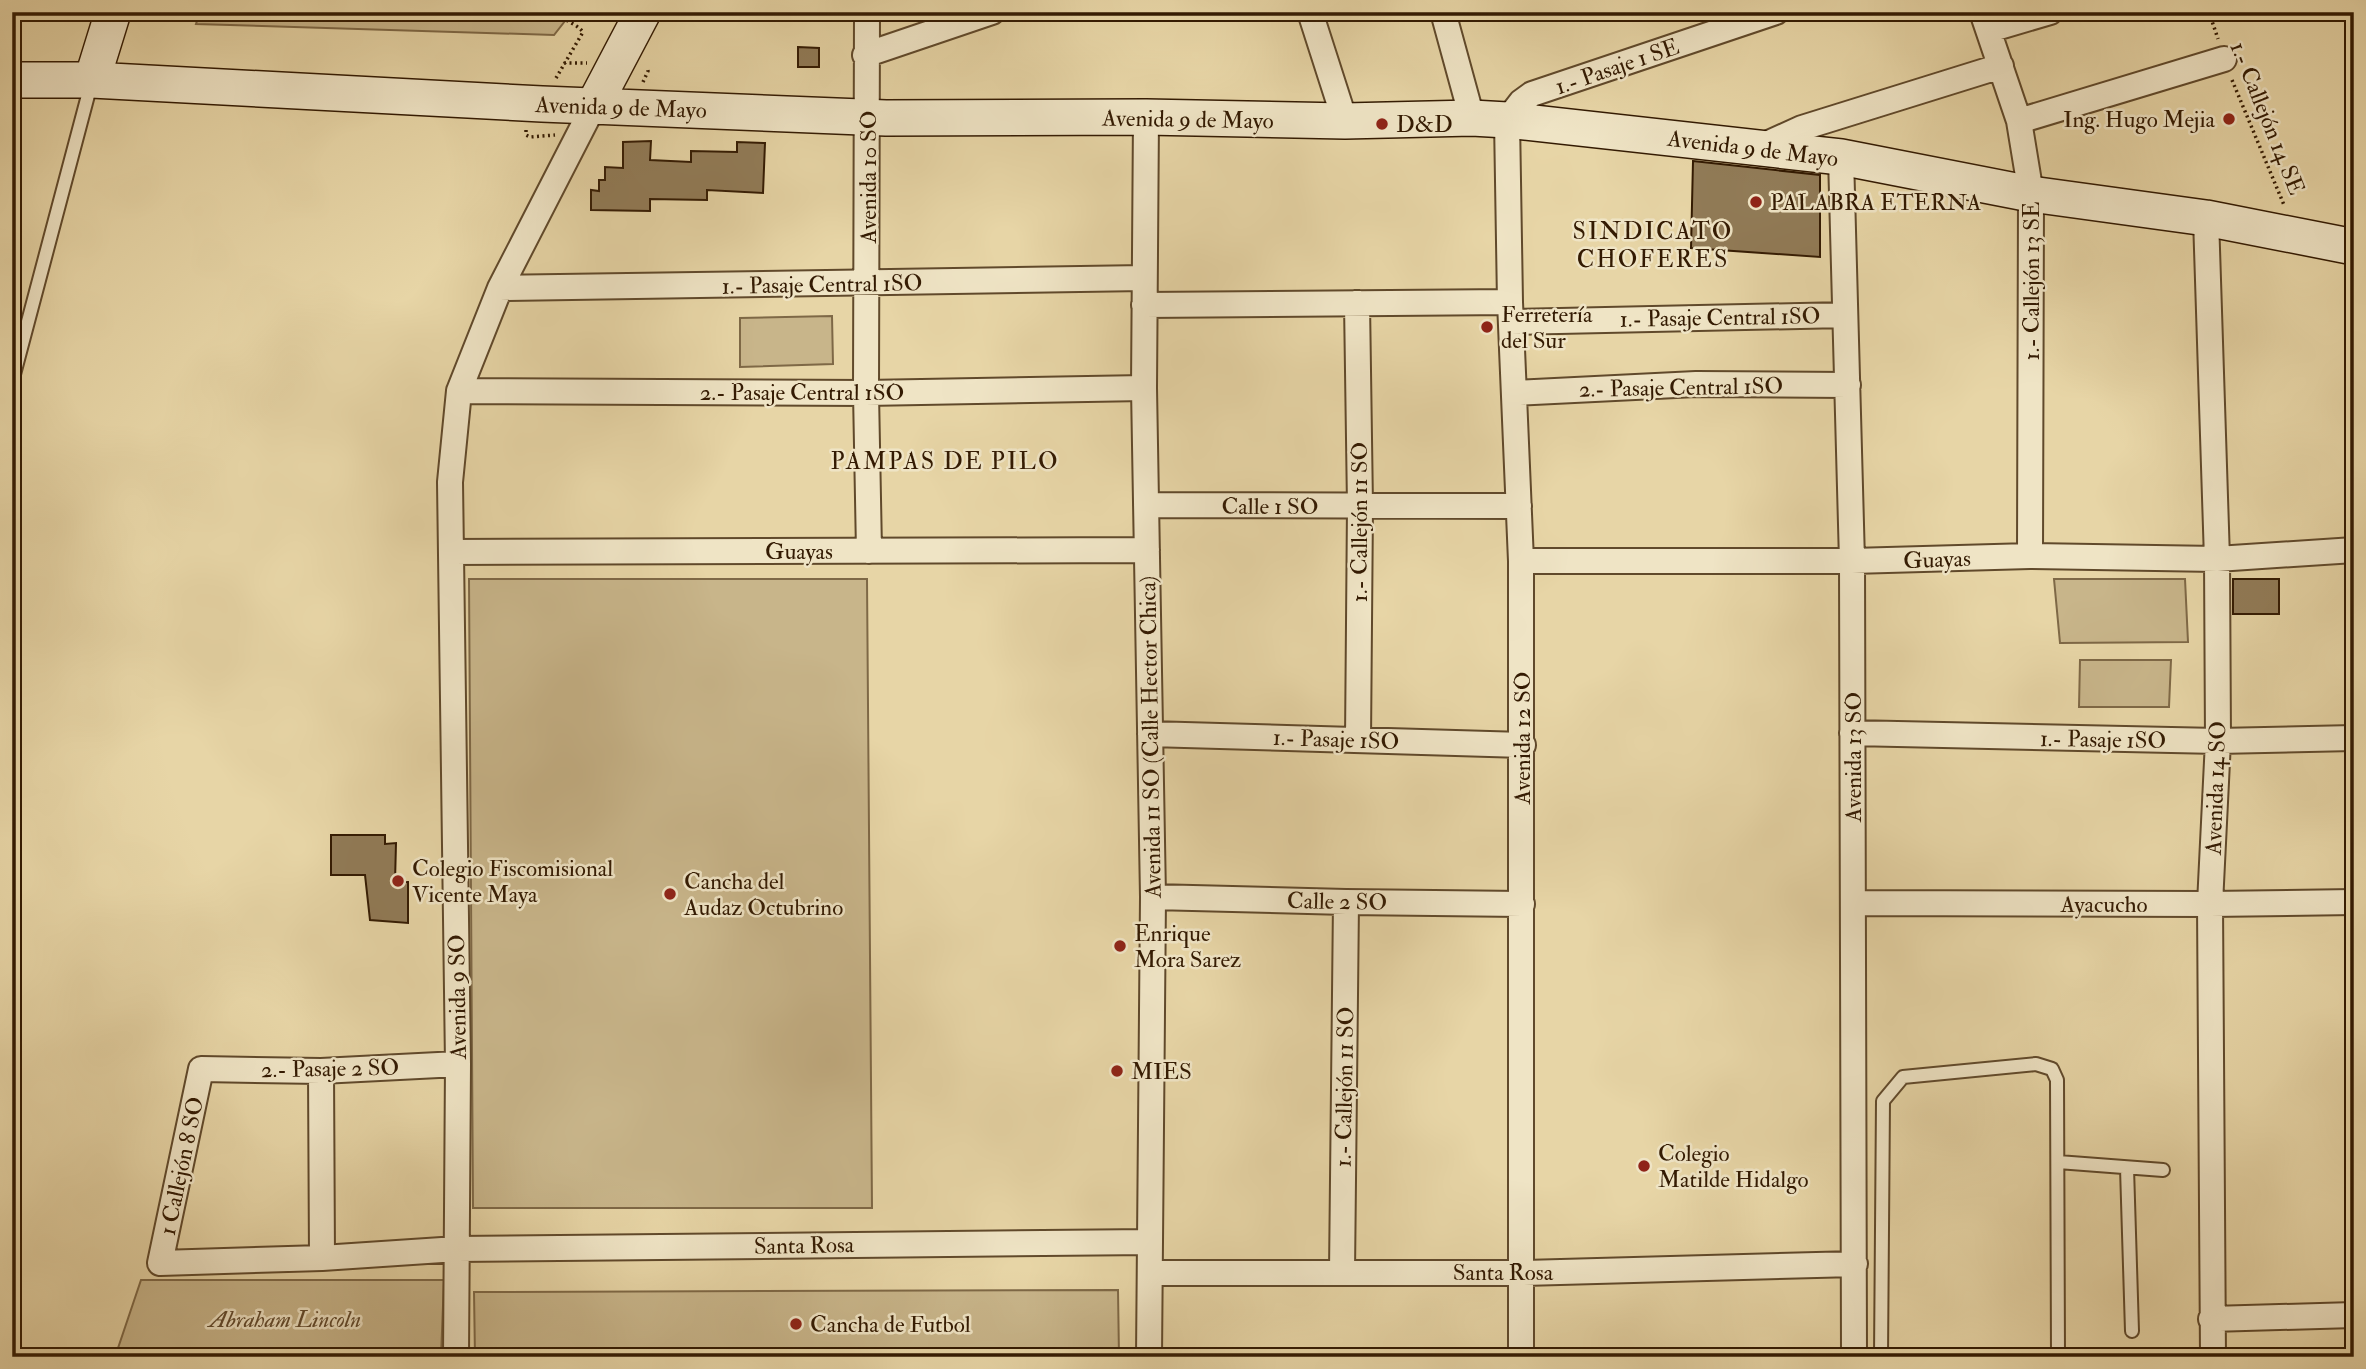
<svg xmlns="http://www.w3.org/2000/svg" width="2366" height="1369" font-family="'IM FELL Double Pica',serif">
<style>
.green{fill:#c8b58a;stroke:#7e6846;stroke-width:2}
.building{fill:#917b57;stroke:#331a02;stroke-width:2}
.lines{fill:none;stroke-linecap:round;stroke-linejoin:round}
.lane-casing{stroke:#60492b;stroke-width:16}
.street-casing{stroke:#60492b;stroke-width:28}
.secondary-casing{stroke:#331a02;stroke-width:38}
.path{stroke:#331a02;stroke-width:3.5;stroke-dasharray:2 3.5;stroke-linecap:butt}
.lane{stroke:#efe4c5;stroke-width:12}
.street{stroke:#efe4c5;stroke-width:24}
.secondary{stroke:#efe4c5;stroke-width:35}
.poi-dot{fill:#8f2418;stroke:#efe4c5;stroke-width:2.5}
.labels{text-anchor:middle;stroke-width:5;stroke-linejoin:round;paint-order:stroke}
.street-label{font-size:23px;fill:#331a02;stroke:#efe4c5}
.poi-label{font-size:23px;fill:#331a02;stroke:#efe4c5;text-anchor:start}
.park-label{font-size:23px;font-style:italic;fill:#60482b;stroke:#efe4c5}
.neighbourhood-label{font-size:24px;letter-spacing:2px;fill:#331a02;stroke:#efe4c5}
</style>
<rect width="100%" height="100%" fill="#e7d5a6"/>
<filter id="stains"><feTurbulence type="fractalNoise" baseFrequency=".00286" numOctaves="4"/><feColorMatrix values="0 0 0 0 .2 0 0 0 0 .09 0 0 0 0 .02 0 0 0 .5 -.17"/></filter>
<radialGradient id="worn" r=".72"><stop offset=".6" stop-color="#630" stop-opacity="0"/><stop offset="1" stop-color="#630" stop-opacity=".3"/></radialGradient>
<path class="green" d="M200,12H572L554,35L196,24Z
M832,316L833,364L740,367V318Z
M469,579H867L872,1208H473Z
M2054,579H2185L2188,642L2060,643Z
M2080,660H2171L2169,707H2079Z
M141,1280H444L441,1357H115Z
M1118,1290L1119,1357H475L474,1292Z"/>
<path class="building" d="M798,47L819,48V67H798Z
M651,141L650,160L691,162V151L737,152V142L765,143L763,193L707,190V200L650,199V211L591,210V190L599,191V180H605V167L623,168V142Z
M1693,161L1820,175V257L1691,248Z
M2233,579H2279V614H2233Z
M331,835H385V844L396,843L395,882H408V923L370,920L365,875H331Z"/>
<g class="lines">
<defs>
<path id="lane" d="M12,382L91,84
M2058,1162L2163,1170
M2127,1168L2132,1331
M1881,1357L1883,1101L1903,1077L2036,1064L2052,1069L2057,1080L2058,1357"/>
<path id="street" d="M867,12L866,393L869,551
M1310,12L1345,121
M1443,12L1472,118
M1982,12L2019,121L2031,194L2030,556
M1989,30L2050,12
M865,55L992,12
M1146,117L1144,388L1153,897L1149,1357
M2019,121L2224,59
M1760,147L1802,128L2001,66
M1841,157L1852,561L1854,1357
M2206,218L2217,559L2218,741L2210,904L2213,1357
M500,288L1144,278
M1357,303L1360,506L1358,740
M1144,305L1510,302
M1511,322L1845,315
M459,391L866,393L1144,388
M1514,393L1696,384L1848,385
M1146,505L1519,506
M451,552L1147,550
M1521,561H1852L2030,556L2217,559L2354,550
M1852,733L2218,741L2354,738
M1150,734L1523,745
M1153,897L1346,902L1522,904
M1854,903L2210,904L2354,902
M458,1064L321,1071L201,1069L160,1263L322,1258L457,1249L1150,1242
M321,1071L322,1258
M1342,1272L1346,902
M1150,1273H1521L1855,1264
M2211,1319L2354,1315
M456,1357L458,1064L450,482L459,391L500,288L593,107
M1521,1357V561L1510,302L1507,120L1521,102L1532,94L1776,12"/>
<path id="secondary" d="M12,80H92L542,104L886,118L1146,117L1345,121L1472,118L1507,120L1841,157L2031,194L2206,218L2354,247
M92,80L113,12
M593,107L643,12"/>
</defs>
<use href="#lane" class="lane-casing"/>
<use href="#street" class="street-casing"/>
<use href="#secondary" class="secondary-casing"/>
<path class="path" d="M456,12L539,16L551,12
M2209,12L2218,39
M564,63H587
M556,78L583,32C576,23 564,22 559,12
M2232,80L2284,205
M643,82L648,71L647,67
M526,130V135L530,137L555,135"/>
<use href="#lane" class="lane"/>
<use href="#street" class="street"/>
<use href="#secondary" class="secondary"/>
</g>
<g class="poi-dot">
<circle cx="2229" cy="119" r="7"/>
<circle cx="1382" cy="124" r="7"/>
<circle cx="1756" cy="202" r="7"/>
<circle cx="1487" cy="327" r="7"/>
<circle cx="398" cy="881" r="7"/>
<circle cx="670" cy="894" r="7"/>
<circle cx="1120" cy="946" r="7"/>
<circle cx="1117" cy="1071" r="7"/>
<circle cx="1644" cy="1166" r="7"/>
<circle cx="796" cy="1324" r="7"/>
</g>
<g class="labels">
<g class="street-label">
<text transform="translate(1617 66) rotate(-19)" y="8">1.- Pasaje 1 SE</text>
<text transform="translate(621 107) rotate(2)" y="8">Avenida 9 de Mayo</text>
<text transform="translate(2268 118) rotate(68)" y="8">1.- Callejón 14 SE</text>
<text transform="translate(1188 119) rotate(1)" y="8">Avenida 9 de Mayo</text>
<text transform="translate(1753 148) rotate(7)" y="8">Avenida 9 de Mayo</text>
<text transform="translate(868 177) rotate(-90)" y="8">Avenida 10 SO</text>
<text transform="translate(2031 281) rotate(-90)" y="8">1.- Callejón 13 SE</text>
<text transform="translate(822 284) rotate(-1)" y="8">1.- Pasaje Central 1SO</text>
<text transform="translate(1720 317) rotate(-1)" y="8">1.- Pasaje Central 1SO</text>
<text transform="translate(1681 387) rotate(-1)" y="8">2.- Pasaje Central 1SO</text>
<text x="802" y="400">2.- Pasaje Central 1SO</text>
<text x="1270" y="514">Calle 1 SO</text>
<text transform="translate(1359 522) rotate(-90)" y="8">1.- Callejón 11 SO</text>
<text x="799" y="559">Guayas</text>
<text transform="translate(1937 559) rotate(-2)" y="8">Guayas</text>
<text transform="translate(1150 737) rotate(-91)" y="8">Avenida 11 SO (Calle Hector Chica)</text>
<text transform="translate(1522 738) rotate(-90)" y="8">Avenida 12 SO</text>
<text transform="translate(1336 739) rotate(2)" y="8">1.- Pasaje 1SO</text>
<text transform="translate(2103 739) rotate(1)" y="8">1.- Pasaje 1SO</text>
<text transform="translate(1853 757) rotate(-90)" y="8">Avenida 13 SO</text>
<text transform="translate(2215 788) rotate(-88)" y="8">Avenida 14 SO</text>
<text transform="translate(1337 901) rotate(1)" y="8">Calle 2 SO</text>
<text x="2104" y="912">Ayacucho</text>
<text transform="translate(457 997) rotate(-91)" y="8">Avenida 9 SO</text>
<text transform="translate(330 1068) rotate(-1)" y="8">2.- Pasaje 2 SO</text>
<text transform="translate(1344 1087) rotate(-89)" y="8">1.- Callejón 11 SO</text>
<text transform="translate(181 1166) rotate(-78)" y="8">1 Callejón 8 SO</text>
<text transform="translate(804 1245) rotate(-1)" y="8">Santa Rosa</text>
<text x="1503" y="1280">Santa Rosa</text>
</g>
<g class="poi-label">
<text x="2215" y="127" text-anchor="end">Ing. Hugo Mejia</text>
<text x="1396" y="132">D&amp;D</text>
<text x="1770" y="210">PALABRA ETERNA</text>
<text x="1501" y="322">Ferretería<tspan x="1501" dy="26">del Sur</tspan></text>
<text x="412" y="876">Colegio Fiscomisional<tspan x="412" dy="26">Vicente Maya</tspan></text>
<text x="684" y="889">Cancha del<tspan x="684" dy="26">Audaz Octubrino</tspan></text>
<text x="1134" y="941">Enrique<tspan x="1134" dy="26">Mora Sarez</tspan></text>
<text x="1131" y="1079">MIES</text>
<text x="1658" y="1161">Colegio<tspan x="1658" dy="26">Matilde Hidalgo</tspan></text>
<text x="810" y="1332">Cancha de Futbol</text>
</g>
<g class="park-label">
<text x="285" y="1327">Abraham Lincoln</text>
</g>
<g class="neighbourhood-label">
<text x="1653" y="239">SINDICATO<tspan x="1653" dy="28">CHOFERES</tspan></text>
<text x="945" y="469">PAMPAS DE PILO</text>
</g>
</g>
<rect width="2366" height="1369" fill="none" stroke="#e7d5a6" stroke-width="42"/>
<rect x="14" y="14" width="2338" height="1341" fill="none" stroke="#331a02" stroke-width="3.5"/>
<rect x="21" y="21" width="2324" height="1327" fill="none" stroke="#331a02" stroke-width="2"/>
<rect width="100%" height="100%" filter="url(#stains)"/>
<rect width="100%" height="100%" fill="url(#worn)"/>
</svg>
